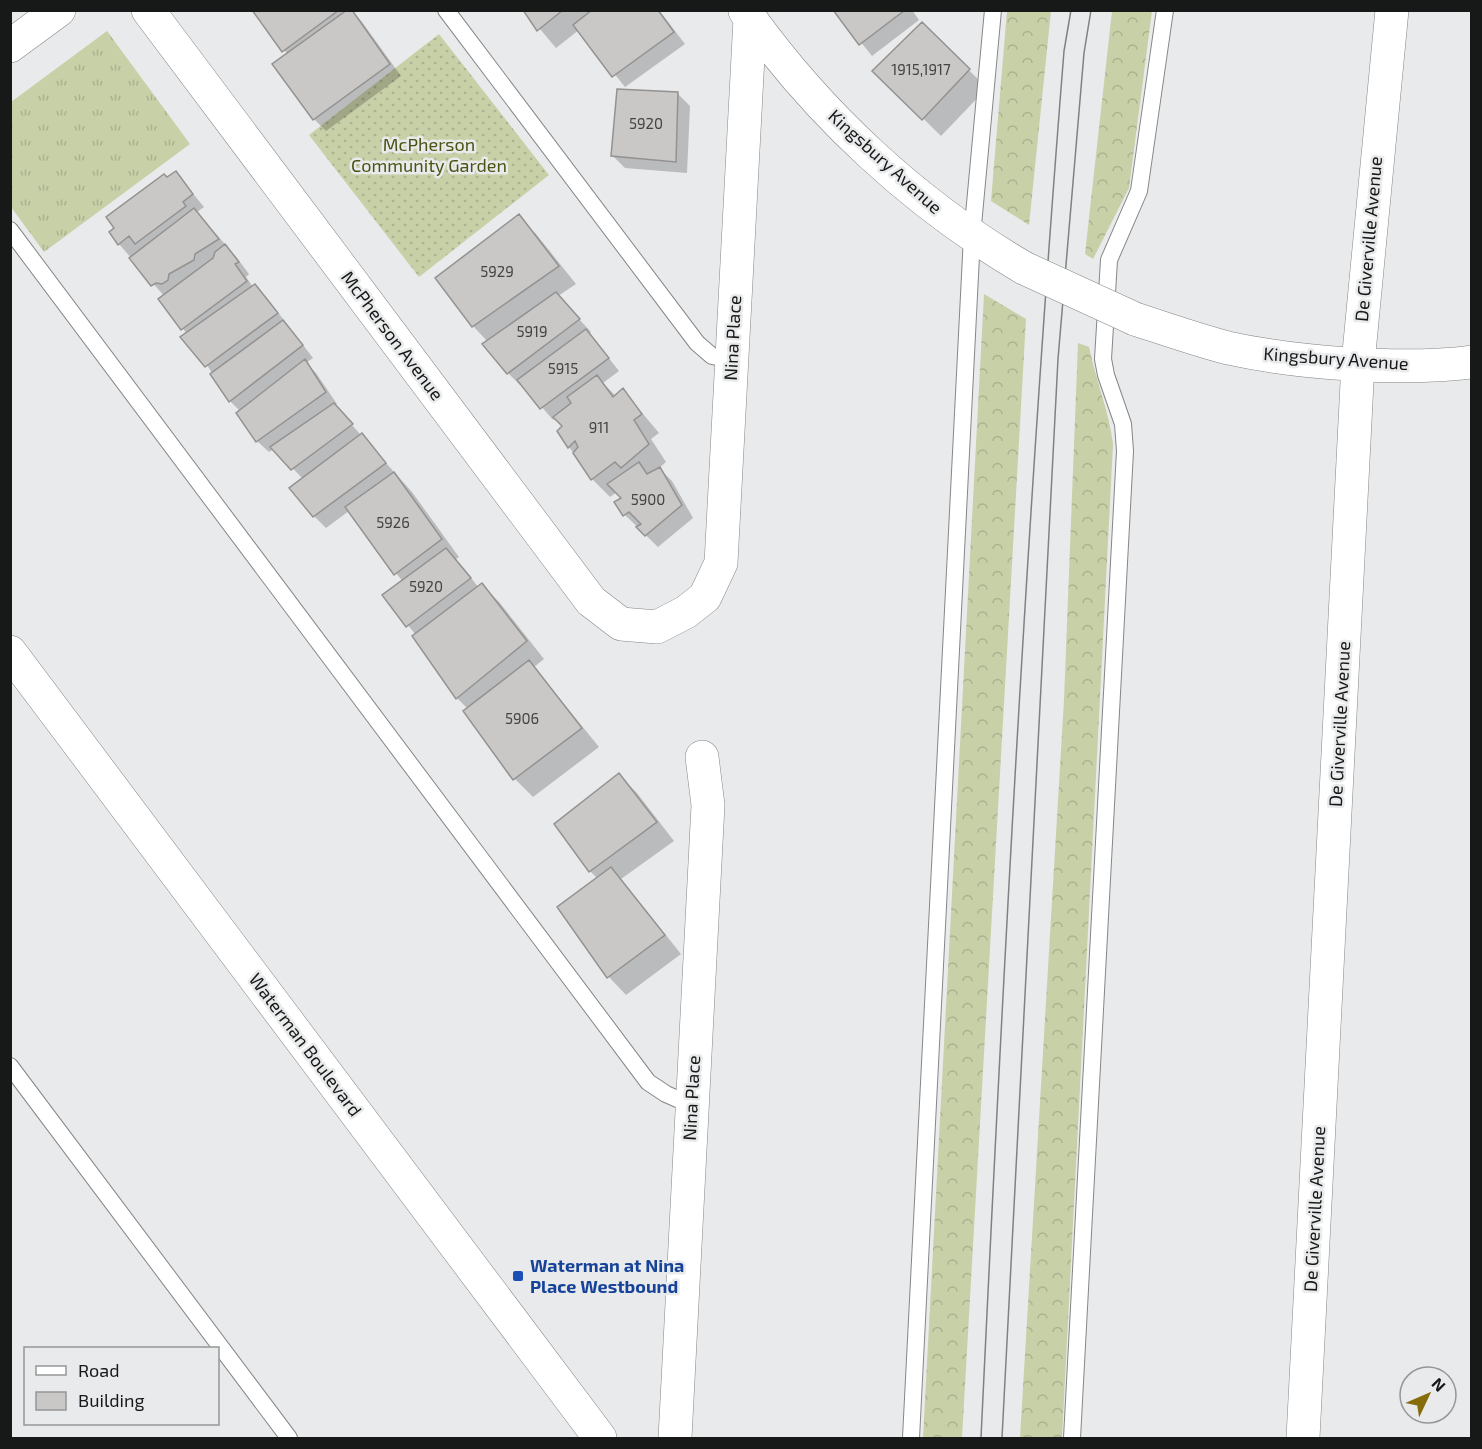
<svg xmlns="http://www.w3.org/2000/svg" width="1482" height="1449" font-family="'Exo 2',sans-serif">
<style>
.grass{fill:url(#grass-tufts)}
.forest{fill:url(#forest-crowns)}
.garden{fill:url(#garden-dots)}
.shadow{fill:#0003}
.building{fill:#c9c8c7;stroke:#949291;stroke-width:1.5}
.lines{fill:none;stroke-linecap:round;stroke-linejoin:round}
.service-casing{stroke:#858688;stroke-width:18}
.minor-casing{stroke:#858688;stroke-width:34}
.tertiary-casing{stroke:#858688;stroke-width:34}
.service{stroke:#fff;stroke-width:16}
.minor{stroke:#fff;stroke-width:33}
.tertiary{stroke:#fff;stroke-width:33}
.tram{stroke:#808181;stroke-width:1.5}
.minor-bridge-casing{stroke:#858688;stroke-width:34;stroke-linecap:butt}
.minor-bridge{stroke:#fff;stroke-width:33}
.transit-dot{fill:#1a4fb4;stroke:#e9eaeb;stroke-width:2}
.labels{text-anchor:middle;stroke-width:5;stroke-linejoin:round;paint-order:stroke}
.number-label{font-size:15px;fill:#444}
.park-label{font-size:18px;fill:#4a5312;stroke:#e9eaeb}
.street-label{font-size:18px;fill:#171818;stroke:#e9eaeb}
.transit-label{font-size:18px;font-weight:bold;fill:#164399;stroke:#e9eaeb;text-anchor:start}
</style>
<defs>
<pattern id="grass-tufts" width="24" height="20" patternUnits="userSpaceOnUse" patternTransform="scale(1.5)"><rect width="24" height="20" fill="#c8d0a8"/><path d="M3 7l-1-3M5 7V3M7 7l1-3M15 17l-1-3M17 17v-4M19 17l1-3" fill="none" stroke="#abb290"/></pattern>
<pattern id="forest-crowns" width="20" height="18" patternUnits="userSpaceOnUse" patternTransform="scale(1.5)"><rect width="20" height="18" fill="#c8d0a8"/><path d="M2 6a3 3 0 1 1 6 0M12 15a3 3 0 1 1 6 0" fill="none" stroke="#abb290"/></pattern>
<pattern id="garden-dots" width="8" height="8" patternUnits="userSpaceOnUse" patternTransform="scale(1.5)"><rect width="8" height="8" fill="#c8d0a8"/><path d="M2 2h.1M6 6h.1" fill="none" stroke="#abb290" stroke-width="1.8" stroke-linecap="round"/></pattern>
</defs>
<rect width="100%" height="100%" fill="#e9eaeb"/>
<path class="grass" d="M107,31L190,144L44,252L11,207V102Z"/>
<path class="forest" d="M1007,11H1051L1029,225L991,201Z
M1112,11H1152L1129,188L1093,259L1085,254Z
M984,294L1026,319L962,1438H923Z
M1078,343L1089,347C1096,381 1109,411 1113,444L1062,1438H1020L1064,700Z"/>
<path class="garden" d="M439,34L549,175L419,277L309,135Z"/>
<path class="shadow" d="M254,10H340L344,15L351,10L362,22L401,76L326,131L314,119L288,55Z
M524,10H659L685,44L625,87L579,30L556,48Z
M835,10H912L919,20L872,56Z
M922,24L987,88L941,136L875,71Z
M678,94L690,106L687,173L625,168L613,156Z
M176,173L204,207L197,212L237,258L249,274L246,277L253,287L267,298L313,358L306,363L316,373L337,404L335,406L412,492L459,557L456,559L479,588L482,585L500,603L544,659L534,667L599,747L533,797L515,779L465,711L468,709L457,698L416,635L384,596L403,582L349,511L326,528L314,516L291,488L303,479L274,449L269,452L257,441L240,411L230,401L187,334L160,299L164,296L119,244L168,179Z
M518,216L536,234L576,284L558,296L591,332L589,333L619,371L603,383L616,396L623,390L659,433L651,439L666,462L659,468L672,481L693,518L658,547L625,515L623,498L617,492L610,497L592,479L569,447L564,426L556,418L553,420L522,384L520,385L508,373L485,344L488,342L473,326Z
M619,775L637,793L674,841L621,879L681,954L626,995L609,977L559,907L598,879L590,871Z"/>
<path class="building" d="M252,10H339L282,52Z
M347,10H352L390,64L313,120L272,64Z
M523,10H563L537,31Z
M592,10H658L674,32L612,77L573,25Z
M833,10H905L859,45Z
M922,22L970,69L922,120L872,71Z
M617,89L678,92L676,162L611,156Z
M176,171L193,194L183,202L186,206L135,244L129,236L118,245L109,232L114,228L106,217L164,174L167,177Z
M194,208L219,239L195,254L194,260L169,274L168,280L162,284L156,283L151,286L129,258Z
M519,214L559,266L472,327L435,278Z
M225,244L239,262L235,264L247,281L181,330L158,299L213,258L215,252Z
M255,284L278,313L205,367L180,337Z
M556,292L580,319L507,374L482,344Z
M283,320L303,345L229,402L210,374Z
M586,329L609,358L540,409L517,380Z
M305,359L326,392L256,442L236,413Z
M597,375L613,397L623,388L642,414L634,420L649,444L621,468L615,462L591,480L573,453L578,447L575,441L568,448L557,431L562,426L553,417L571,403L567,397Z
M334,403L353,424L291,470L270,447Z
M362,433L386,463L313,517L289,488Z
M639,462L647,474L660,467L682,505L645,536L636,527L641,524L629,512L623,516L614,502L621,498L607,484Z
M394,472L442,539L394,575L345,507Z
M446,548L471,578L406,627L382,595Z
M482,583L527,641L456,699L412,636Z
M529,660L582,728L513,780L463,711Z
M619,773L657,822L589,872L554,824Z
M611,867L665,935L607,978L557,907Z"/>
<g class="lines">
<defs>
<path id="service" d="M446,10L697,343L712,356L732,360
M10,230L648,1082L666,1094L691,1105
M10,1066L289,1438
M911,1438L972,236L993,10
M1072,1438L1125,451L1123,424L1106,375L1103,359L1109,260L1139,191L1165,10"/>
<path id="minor" d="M148,10L591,601L621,624L657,627L686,612L705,597L721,563L750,19
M745,11C818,114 915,204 1024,268
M1135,319C1166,329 1197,340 1228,348C1296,363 1402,371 1472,362
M10,652L600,1438
M675,1438L708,805L702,757
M1303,1438L1358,363L1392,10"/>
<path id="tertiary" d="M10,46L59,10"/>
</defs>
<use href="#service" class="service-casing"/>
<use href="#minor" class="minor-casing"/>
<use href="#tertiary" class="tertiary-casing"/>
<use href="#service" class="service"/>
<use href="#minor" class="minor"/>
<use href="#tertiary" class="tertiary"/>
<path class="tram" d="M981,1438C1003,975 1027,513 1064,51L1071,10
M1002,1438L1058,359L1084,53L1091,10"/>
<defs>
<path id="minor-bridge" d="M1024,268L1135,319"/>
</defs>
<use href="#minor-bridge" class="minor-bridge-casing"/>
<use href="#minor-bridge" class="minor-bridge"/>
</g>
<rect class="transit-dot" x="512" y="1270" width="12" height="12" rx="3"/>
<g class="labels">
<g class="number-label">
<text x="921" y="75">1915,1917</text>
<text x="646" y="129">5920</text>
<text x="497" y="277">5929</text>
<text x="532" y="337">5919</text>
<text x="563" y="374">5915</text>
<text x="599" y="433">911</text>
<text x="648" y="505">5900</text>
<text x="393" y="528">5926</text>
<text x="426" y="592">5920</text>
<text x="522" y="724">5906</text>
</g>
<g class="park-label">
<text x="429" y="151">McPherson<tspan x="429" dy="21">Community Garden</tspan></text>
</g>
<g class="street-label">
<text transform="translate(885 162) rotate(42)" y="6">Kingsbury Avenue</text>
<text transform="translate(1369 239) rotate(-85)" y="6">De Giverville Avenue</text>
<text transform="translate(392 336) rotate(53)" y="6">McPherson Avenue</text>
<text transform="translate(733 338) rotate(-87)" y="6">Nina Place</text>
<text transform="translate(1336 359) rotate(4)" y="6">Kingsbury Avenue</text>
<text transform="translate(1340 724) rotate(-87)" y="6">De Giverville Avenue</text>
<text transform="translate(305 1045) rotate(53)" y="6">Waterman Boulevard</text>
<text transform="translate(692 1098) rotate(-87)" y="6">Nina Place</text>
<text transform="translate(1315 1209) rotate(-87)" y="6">De Giverville Avenue</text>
</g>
<g class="transit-label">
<text x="530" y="1272">Waterman at Nina<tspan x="530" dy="21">Place Westbound</tspan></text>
</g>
</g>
<rect width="1482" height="1449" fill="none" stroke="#171818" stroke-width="24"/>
<rect x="24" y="1347" width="195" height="78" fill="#e9eaeb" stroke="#959697" stroke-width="1.5"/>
<rect x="36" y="1366" width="30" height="9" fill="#ffffff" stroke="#959697" stroke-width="1.5"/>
<text x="78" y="1377" font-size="18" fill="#171818">Road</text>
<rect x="36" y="1392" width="30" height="18" fill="#c9c8c7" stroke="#959697" stroke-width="1.5"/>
<text x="78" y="1407" font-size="18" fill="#171818">Building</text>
<g transform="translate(1428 1395) rotate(46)"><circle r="28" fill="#e9eaeb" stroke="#959697" stroke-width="1.5"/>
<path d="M0-4.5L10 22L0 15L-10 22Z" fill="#866d0c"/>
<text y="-9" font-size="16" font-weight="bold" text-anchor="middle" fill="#171818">N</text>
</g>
</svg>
